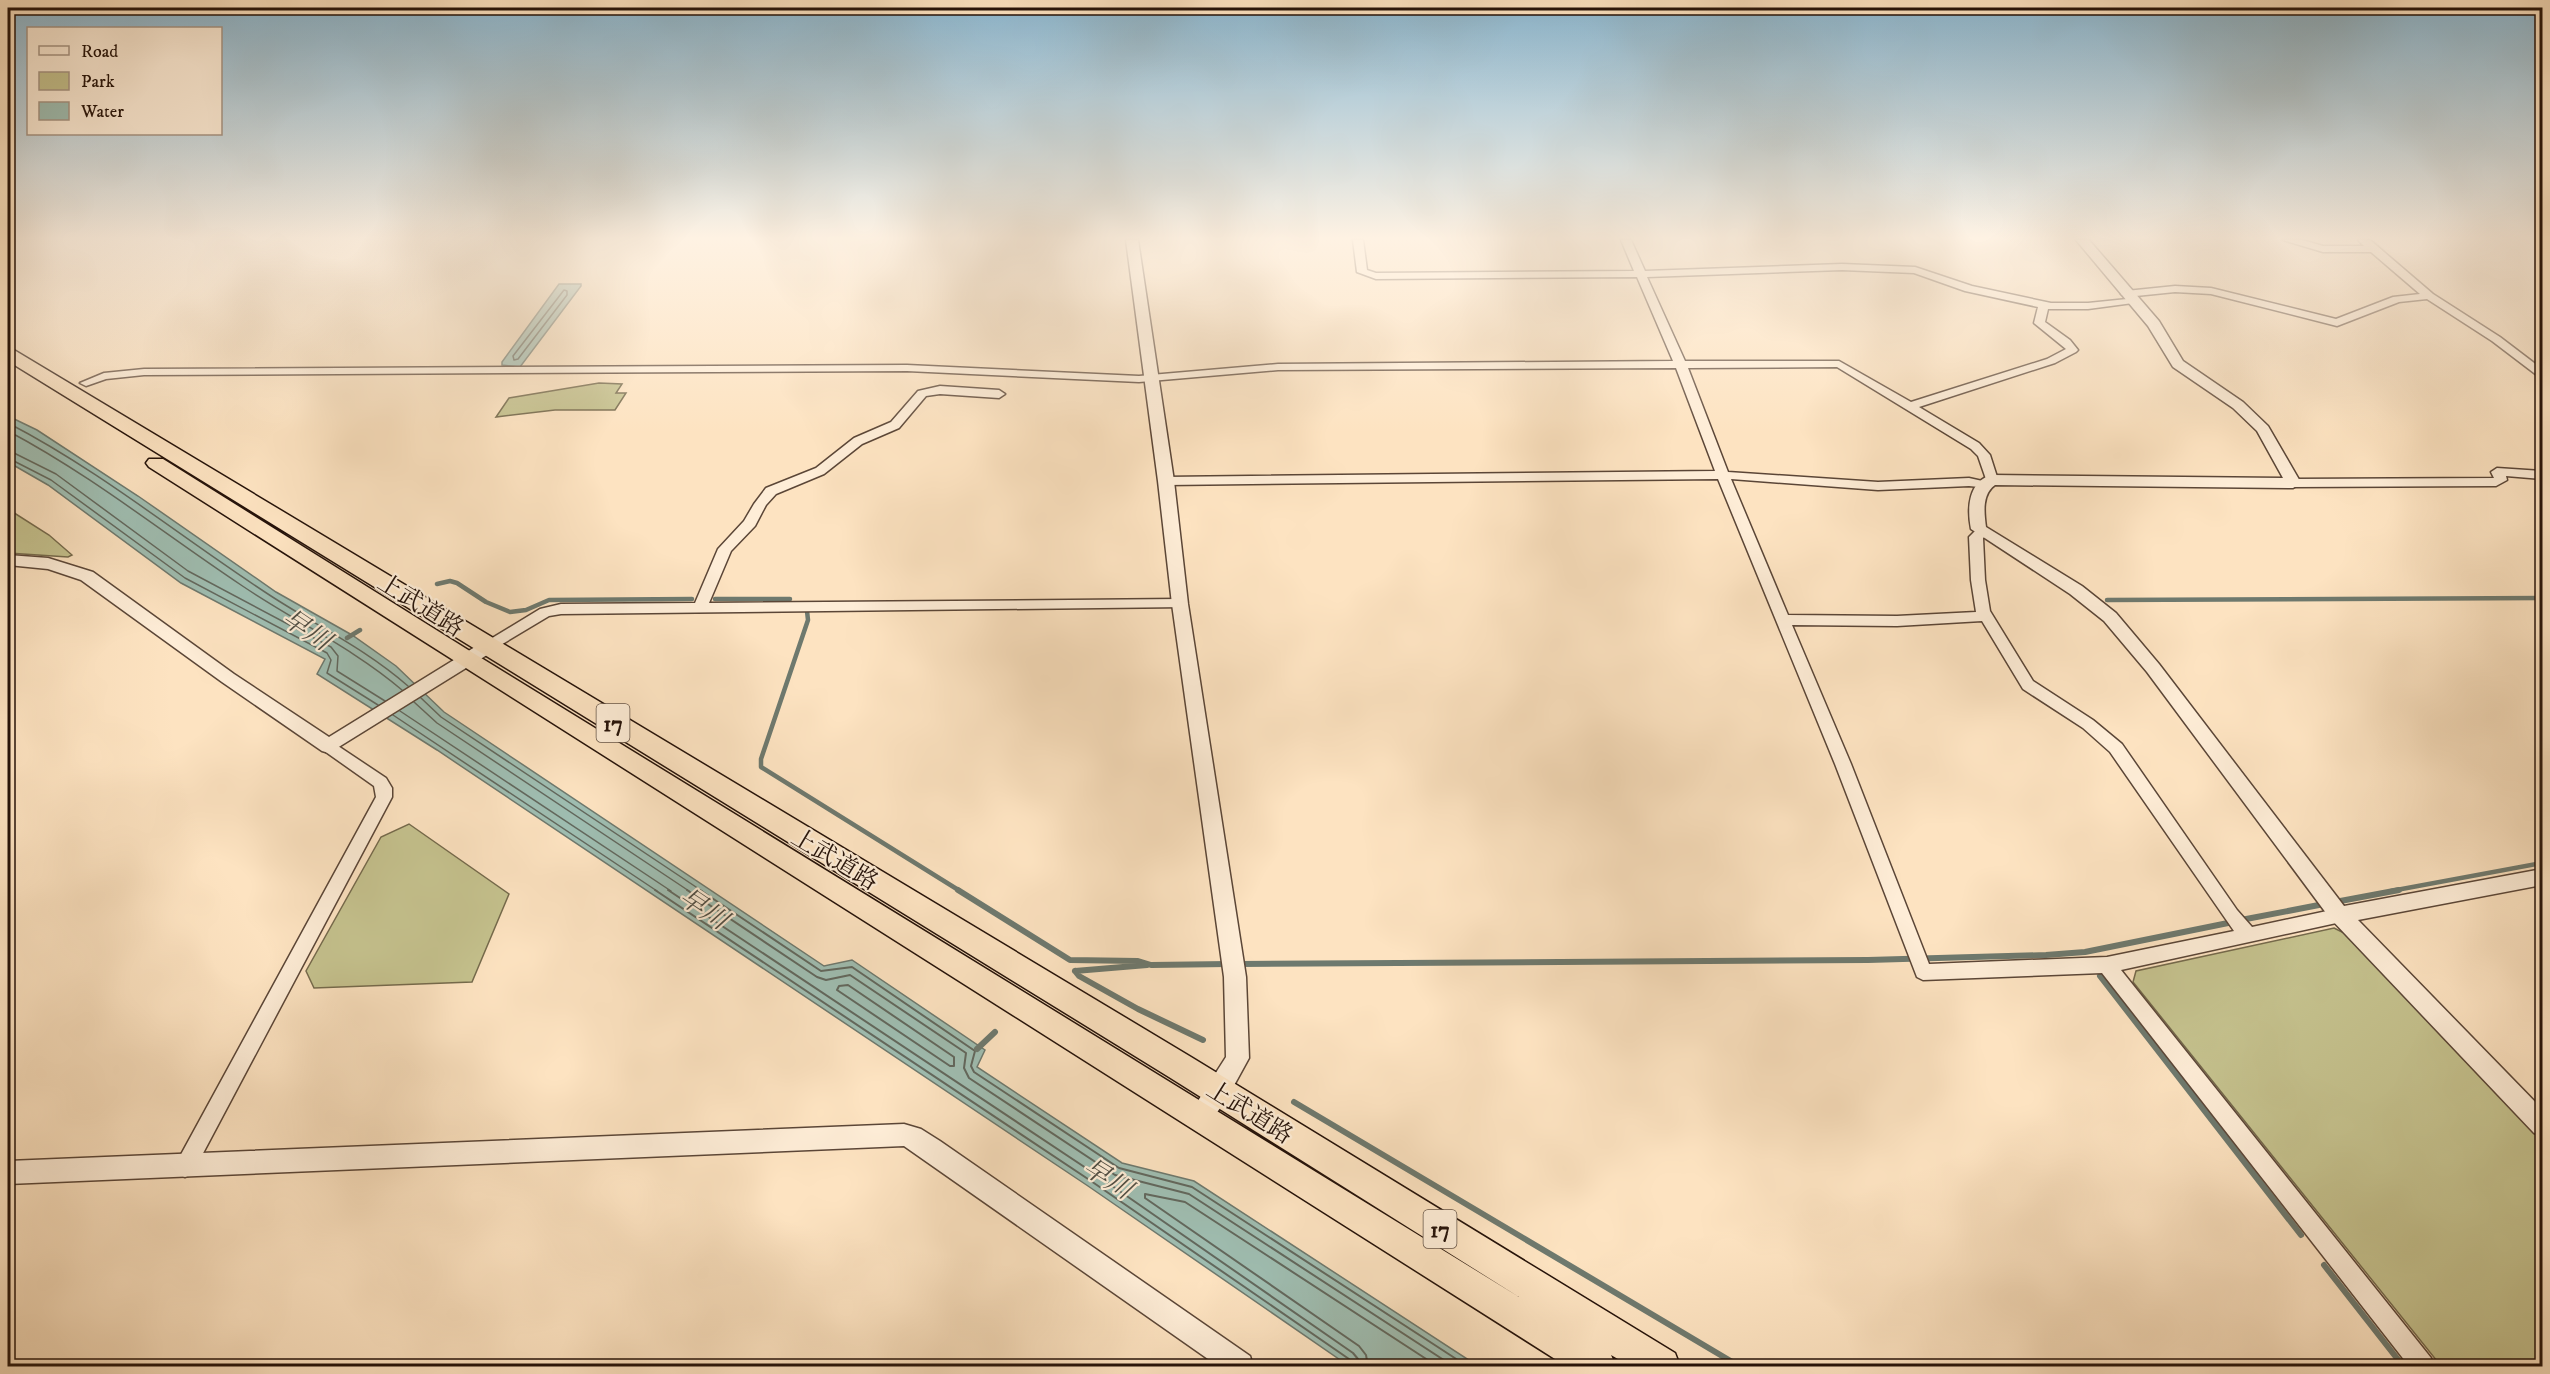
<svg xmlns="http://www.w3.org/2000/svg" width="2550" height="1374" font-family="'IM FELL DW Pica','Noto Serif JP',serif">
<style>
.green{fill:#c5c28e;stroke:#756a4c;stroke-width:1.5}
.water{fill:#9fbeb2;stroke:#6e796e;stroke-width:1.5}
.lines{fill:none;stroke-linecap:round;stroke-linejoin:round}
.shore-far1{stroke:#62685e;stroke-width:1.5}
.shore{stroke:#62685e;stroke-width:2}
.stream-far1{stroke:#6e796e;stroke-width:4.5}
.stream{stroke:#6e796e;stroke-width:6}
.minor-casing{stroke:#5b4637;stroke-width:3}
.tertiary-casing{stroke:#5b4637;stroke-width:3}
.trunk-casing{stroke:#251209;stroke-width:3}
.minor{fill:#feedd7;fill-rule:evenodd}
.tertiary{fill:#feedd7;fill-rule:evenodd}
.trunk{fill:#fde3c1;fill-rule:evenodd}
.labels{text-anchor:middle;stroke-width:4.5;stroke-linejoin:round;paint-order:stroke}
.shield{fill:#feedd7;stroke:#665447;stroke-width:1.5}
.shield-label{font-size:22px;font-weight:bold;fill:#251209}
.street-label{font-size:24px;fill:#251209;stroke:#feedd7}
.water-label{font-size:26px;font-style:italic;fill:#504e44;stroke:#feedd7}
</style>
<rect width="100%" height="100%" fill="#fde3c1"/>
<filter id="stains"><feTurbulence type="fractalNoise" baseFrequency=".00333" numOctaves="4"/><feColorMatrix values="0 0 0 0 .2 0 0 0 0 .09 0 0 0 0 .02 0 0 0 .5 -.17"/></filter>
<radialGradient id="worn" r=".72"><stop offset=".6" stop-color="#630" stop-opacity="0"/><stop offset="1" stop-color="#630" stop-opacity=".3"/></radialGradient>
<path class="green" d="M599,383L622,384L616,393H626L615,410H555L496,417L509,398Z
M8,509L49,535L72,555L68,557L8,553Z
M409,824L509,894L472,982L314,988L306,971L381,837Z
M2334,928L2348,935L2542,1135V1366H2441L2133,982L2136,971Z"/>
<path class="water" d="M559,284H581V286L520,367L502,365V362Z
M8,416L37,430L138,496L276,592L352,635L396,666L444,712L824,966L852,960L985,1050L977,1067L1122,1163L1194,1181L1478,1366H1349L1088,1186L437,750L317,674L325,659L181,583L48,485L8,462Z"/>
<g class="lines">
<path class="shore-far1" d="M564,290L567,291V295L518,359L514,360L513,356Z
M8,423C101,471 183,539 271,596C317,626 366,649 408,686
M8,431C91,475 163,533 241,585C294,621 353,648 402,690
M8,450L56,474L188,571L331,647L338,656L337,671L385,701
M8,458L51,480L185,578L327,653L331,660L327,673L378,705
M421,698L441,717L702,891
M414,702L437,723L689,891
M400,711L671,891
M393,715L657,891"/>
<path class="shore" d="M655,890L1091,1181L1349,1359L1352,1366
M668,890L1095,1174L1353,1353L1358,1359L1359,1366
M687,890L817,977L826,980L850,975L966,1053L964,1068L969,1078L1115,1175L1189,1194L1453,1366
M700,890L821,971L852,967L975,1051L971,1066L974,1072L1119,1168L1192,1187L1467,1366
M848,985L954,1057V1066H950L837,990L839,986Z
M1368,1366L1366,1355L1359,1346L1145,1198V1194L1185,1202L1437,1366"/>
<path class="stream-far1" d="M437,584L450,581L457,583L486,602L510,612L526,610L549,600L692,599
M715,599H790
M2107,600L2542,598
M807,611L808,620L761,759V767L960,891
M347,638L360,630
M2391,891L2542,863"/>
<path class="stream" d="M958,890L1070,960L1138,961L1151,965L1228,964
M2335,902L2399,890
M2241,920L2324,904
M1240,964L1868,960L2046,955L2085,952L2233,922
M1075,971L1079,976L1138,1009L1203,1040
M1075,971L1147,965
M2100,976L2301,1235
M977,1049L995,1032
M1294,1102L1739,1366
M2324,1265L2403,1366"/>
<defs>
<path id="minor" d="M1353,240H1363L1367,270L1376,273L1634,271L1621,240H1631L1645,271L1842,264L1915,267L1972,286L2051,303H2088L2137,298V302L2133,303L2088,309H2048L2045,322L2070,340L2078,350L2076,352L2055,363L1919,407L1979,443L1990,455L1998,480L1996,483H1989V488L1969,486L1878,490L1731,479L1788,615L1897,616L1976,612L1971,580L1969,537L1976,530H1986L1988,533L1983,538L1985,580L1990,611L2033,681L2093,720L2122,744L2237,910L2252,927L2341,908L2347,910L2350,915L2347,920L2341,922L2121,970L2431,1358L2434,1366H2409L2102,973L1923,980L1917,977L1835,764L1718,479L1166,485L1160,481L1166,477L1715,471L1676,368L1278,370L1139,382L907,371L144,375L106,379L86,386L80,383L104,373L144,369L907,365L1139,376L1278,364L1673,361L1637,277L1376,279L1357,272ZM1842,270L1914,273L1965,291L2038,307L2034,323L2066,349L2047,359L1911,402L1839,361H1685L1647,277ZM1837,367L1971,449L1978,456L1987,482L1969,478L1878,482L1728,472L1688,368ZM1982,621L2023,689L2083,728L2110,752L2234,931L2107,957L1929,964L1851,764L1792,625L1897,626Z
M2283,240H2302L2323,246H2364L2358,240H2370L2433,294L2500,337L2542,369V377L2538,376L2492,341L2427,299L2399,302L2337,326L2211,294L2175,292L2126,297L2121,294L2126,291L2175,286L2211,288L2336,319L2393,297L2420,294L2371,252H2323Z
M940,386L999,390L1005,394L999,398L940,394L926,396L899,428L862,444L824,474L776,494L766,505L755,526L731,551L709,603L1180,599L1187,604L1185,607L561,614L549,616L494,649L489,651L482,646L484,643L540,609L561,604L695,603L718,549L744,521L754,504L766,488L816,468L854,438L891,422L918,391Z
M2497,468L2542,471V479L2506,476L2507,480L2496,486L2293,487L2287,483L2293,479L2494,478L2491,472Z
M329,740L386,778L392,788V797L192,1174L185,1177L178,1174L175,1167L178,1160L376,797L374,786L323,750L321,746L323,742Z"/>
<path id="tertiary" d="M1126,240H1138L1174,481L1188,604L1246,977L1249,1058L1226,1100L1207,1126L1199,1129L1191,1126L1187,1118L1226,1057L1224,977L1172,604L1158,481Z
M2076,240H2089L2159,321L2183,361L2243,402L2268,426L2301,483L2293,488L1995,485C1982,494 1984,512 1986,527L2082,586L2116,613L2159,664L2344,906L2542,869V885L2358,920L2542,1109V1136L2534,1133L2329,917L2147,672L2104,621L2070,594L1971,529C1967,509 1968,481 1992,475L2283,478L2257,431L2233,408L2173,367L2148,326Z
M8,555L48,558L93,572L234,674L329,737L483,642H495L498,646L495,650L329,753L322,751L222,682L81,580L48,569L8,565Z
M904,1124L921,1129L940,1141L1250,1356L1253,1366H1218L904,1146L8,1184V1161Z"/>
<path id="trunk" d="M8,349L14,350L1191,1057L1675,1353L1680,1366H1630L1611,1355L1616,1366H1566L149,467L146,463L149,459H163L465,648L1519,1297L1169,1077L8,361Z"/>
</defs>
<use href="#minor" class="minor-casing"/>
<use href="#tertiary" class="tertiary-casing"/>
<use href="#trunk" class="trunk-casing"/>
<use href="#minor" class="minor"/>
<use href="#tertiary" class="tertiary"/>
<use href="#trunk" class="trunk"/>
</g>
<linearGradient id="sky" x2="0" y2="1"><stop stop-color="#8bb8d2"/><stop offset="0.55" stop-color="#fef2e3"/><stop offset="1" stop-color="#fef2e3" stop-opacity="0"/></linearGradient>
<rect width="2550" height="433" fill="url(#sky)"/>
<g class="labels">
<g class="shield">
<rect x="596.5" y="704" width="33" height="38" rx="4.5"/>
<rect x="1423.5" y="1210" width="33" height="38" rx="4.5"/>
</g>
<g class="shield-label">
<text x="613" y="731">17</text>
<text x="1440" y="1237">17</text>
</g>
<g class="street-label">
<text transform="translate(421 605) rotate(32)" y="8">上武道路</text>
<text transform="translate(835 859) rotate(31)" y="8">上武道路</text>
<text transform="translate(1250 1112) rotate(32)" y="8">上武道路</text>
</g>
<g class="water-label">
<text transform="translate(307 629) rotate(34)" y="9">早川</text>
<text transform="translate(704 908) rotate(34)" y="9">早川</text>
<text transform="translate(1108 1178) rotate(32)" y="9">早川</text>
</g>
</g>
<rect width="2550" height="1374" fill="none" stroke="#fde3c1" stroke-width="30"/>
<rect x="9" y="9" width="2532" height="1356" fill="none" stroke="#251209" stroke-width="3"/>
<rect x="15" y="15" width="2520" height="1344" fill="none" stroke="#251209" stroke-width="1.5"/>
<rect x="27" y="27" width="195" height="108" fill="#feedd7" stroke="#a79585" stroke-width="1.5"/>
<rect x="39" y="46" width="30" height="9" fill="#feedd7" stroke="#a79585" stroke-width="1.5"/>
<text x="81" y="57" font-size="18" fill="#251209">Road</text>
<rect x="39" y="72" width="30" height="18" fill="#c5c28e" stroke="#a79585" stroke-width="1.5"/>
<text x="81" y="87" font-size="18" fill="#251209">Park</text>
<rect x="39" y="102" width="30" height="18" fill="#9fbeb2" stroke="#a79585" stroke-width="1.5"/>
<text x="81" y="117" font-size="18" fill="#251209">Water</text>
<rect width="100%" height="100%" filter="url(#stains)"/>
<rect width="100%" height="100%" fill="url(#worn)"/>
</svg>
